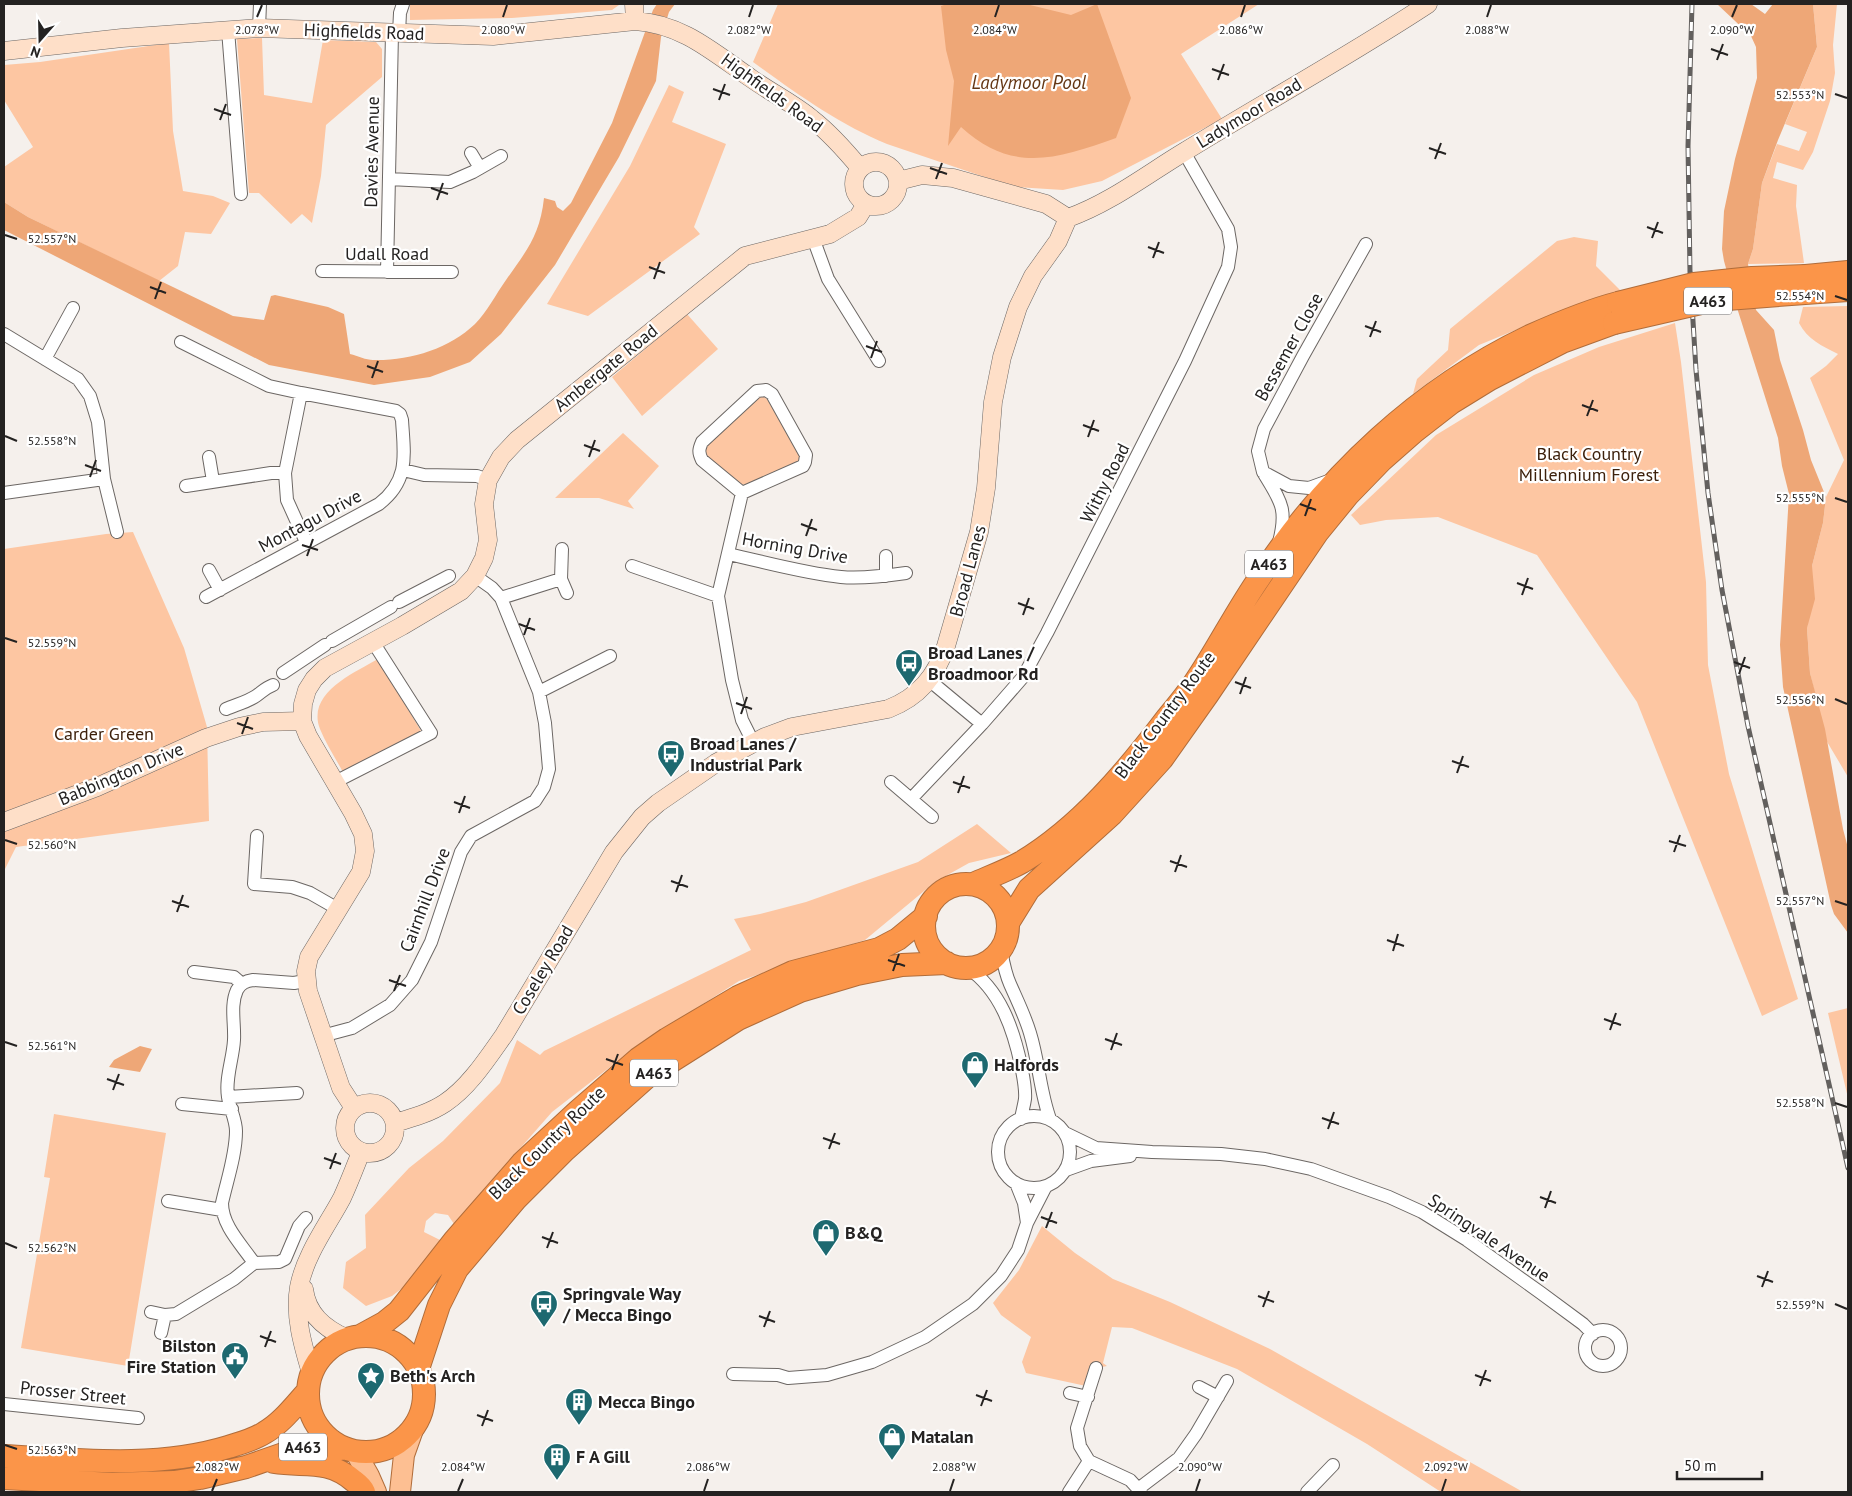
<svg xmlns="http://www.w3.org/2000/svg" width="1852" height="1496" font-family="'PT Sans',sans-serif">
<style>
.green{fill:#fdc6a2}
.water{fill:#eea777}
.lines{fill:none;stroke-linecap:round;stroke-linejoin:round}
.street-casing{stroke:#6c6764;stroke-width:14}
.secondary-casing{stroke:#6c6764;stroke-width:19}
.primary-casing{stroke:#b06d3b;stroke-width:22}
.highway-casing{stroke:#b06d3b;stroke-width:24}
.street{stroke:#fff;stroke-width:12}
.secondary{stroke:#fedfc8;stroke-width:18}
.primary{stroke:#fdbf92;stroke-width:20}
.highway{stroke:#fb9549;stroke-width:22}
.rail-casing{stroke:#63605e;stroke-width:5}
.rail{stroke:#fff;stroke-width:3;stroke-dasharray:9;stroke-linecap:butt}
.highway-bridge-casing{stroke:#b06d3b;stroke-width:24;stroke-linecap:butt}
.highway-bridge{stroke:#fb9549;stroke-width:22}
.ticks{fill:none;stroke:#242221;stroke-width:2}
.labels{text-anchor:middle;stroke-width:4.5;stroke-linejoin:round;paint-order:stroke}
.shield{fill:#fff;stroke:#666464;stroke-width:1}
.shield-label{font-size:16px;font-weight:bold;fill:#242221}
.street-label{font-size:18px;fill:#242221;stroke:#fff}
.park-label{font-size:18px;fill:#3d210c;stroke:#fff}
.poi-label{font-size:18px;font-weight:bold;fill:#242221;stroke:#fff;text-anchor:start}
.water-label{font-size:19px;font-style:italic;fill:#653714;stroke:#fff}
.ticks-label{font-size:12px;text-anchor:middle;fill:#242221;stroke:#fff;stroke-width:4.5;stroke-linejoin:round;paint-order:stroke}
</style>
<rect width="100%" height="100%" fill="#f5f0ec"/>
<path class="green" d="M513,4H618L619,5L612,10L512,18L410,20V5Z
M778,4H1259L1181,54L1222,119L1102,181L1063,190L1014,187L887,144C840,125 794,92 753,62Z
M1813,4H1837L1833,45L1835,73L1830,101L1813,152L1803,170L1777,162L1773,178L1797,185L1796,206L1804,263L1748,264L1753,249L1762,183L1777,144L1799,151L1807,132L1785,124L1817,47Z
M262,38L264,95L312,103L323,40L376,42L382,49V77L326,125L321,176L312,223L302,214L291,224L259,193H249L237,39Z
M169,43L173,131L183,191L213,196L230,203L211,234L185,232L178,266L159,281L28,217L4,202V167L33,147L4,100V65L40,62Z
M669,85L684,92L672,122L726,144L694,227L700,234L588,316L547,304L630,166Z
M1574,237L1598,241L1596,266L1621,291L1557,313L1479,345L1413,394L1417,379L1448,350L1450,329L1557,241Z
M1848,306V777L1826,740L1810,673L1807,628L1812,566L1823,523L1826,497L1844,460L1810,378L1826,366L1838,354C1822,346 1807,339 1799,323L1803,307Z
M687,314L718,349L642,416L612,377Z
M1675,323L1681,362L1706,582L1708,665L1729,774L1798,999L1762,1016L1637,702L1537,555L1438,517L1386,520L1360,525L1351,515L1436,435L1534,375L1599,347Z
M761,395L767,399L801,455V459L795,465L748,485L741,484L705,457L704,449L706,443Z
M623,433L659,466L628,501L634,509L599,498H555Z
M133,532L184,648L207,727L209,821L16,847L4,871V549L106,534Z
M378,659L421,731L344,774C336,759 326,744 320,729C306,693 354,673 378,659Z
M977,824L1011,853L969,863L935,882L865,940L739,981L636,1047L552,1112L454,1224L448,1215L435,1213L426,1221L424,1232L442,1241L418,1276L392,1296L366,1306L343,1288L346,1262L366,1248L365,1215L409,1168L443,1141L500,1083L517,1040L540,1055L544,1051L751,950L734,919L760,914L806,902L918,862Z
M1848,1008V1098L1828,1013Z
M54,1114L166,1133L128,1366L21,1348L50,1178L44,1177Z
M1042,1226L1075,1253L1113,1279L1170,1302L1270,1349L1523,1492H1441L1367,1444L1237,1369L1132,1328L1112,1327L1103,1363L1107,1366L1093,1369L1086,1386L1026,1373L1022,1362L1031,1337L1001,1315L993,1303L1019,1270Z"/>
<path class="water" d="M657,4H675L669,12L661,37L656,81L619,157L555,265L501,334L470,362L430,377L374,385L269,365L4,230V202L28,217L233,316L264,320L271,296L275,295L328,307L344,314L350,354C358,356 366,360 373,360C409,361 449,349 475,324C487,312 496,294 506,280C527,250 540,235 544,198L555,201L557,207L563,211L571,203L612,123L653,10Z
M947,4H1026L1071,15L1097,4L1131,98L1116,138C1057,159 1012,174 961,127L948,146L954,81L946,50L941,6Z
M1717,4H1751L1765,14L1773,4H1813L1817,47L1778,140L1762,183L1753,249L1748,264L1756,310L1774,330L1780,360L1803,430L1811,460L1826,497L1823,523L1812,566L1815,599L1807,628L1810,673L1825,729L1843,829L1848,848V933L1834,914L1831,905L1783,687L1780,645L1789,494L1782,466L1778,438L1738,311L1724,261L1722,249L1724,211L1735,159L1757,78L1756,47L1751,36Z
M140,1046L152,1049L140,1072L109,1067L114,1060Z"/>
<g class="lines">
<defs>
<path id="street" d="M259,28L260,4
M228,30L241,194
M399,33L400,13L403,4
M471,153L480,168
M389,179L450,182L473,172L501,156
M813,238L828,279L879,361
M322,271L452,272
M387,272L392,33
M4,334L78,379L90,396L98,422L104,479L4,493
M181,342L269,386L301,393L396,411L400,414L402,420C404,454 410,480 379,504L206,597
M45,359L73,308
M209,457L213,481
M403,470L424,475L477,476L488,480
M1263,472L1258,451L1264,429L1303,356L1366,244
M285,473L301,393
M104,479L117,532
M186,486L271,473H285L287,500L306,542
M742,493L702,460C698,452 699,449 702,442L757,391L766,390L772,394L806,455L805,462L803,466L742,493L718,596L732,680L742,720L753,742
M1279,542C1288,507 1280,501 1263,472L1289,486L1309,488L1331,480
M562,549L561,579L567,593
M728,554C765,562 803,573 841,577C862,579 885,576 906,573
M886,556V576
M632,566L718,596
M209,570L220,590
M501,598L561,579
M399,602L449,576
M332,641L391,607
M283,673L325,645
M929,680L982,724
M539,692L610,656
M226,709C235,705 247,702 256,696C262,692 265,688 273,685
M335,782L431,733L373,642
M891,782L932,817
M911,799L982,724L1023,677L1047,633L1185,361L1228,267L1231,247L1228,229L1184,152
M257,836L254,884L292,887L310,893L338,909
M1001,950C1003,961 1005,973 1010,984C1017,1000 1025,1016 1030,1033C1039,1062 1040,1092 1050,1119
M968,968C1000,990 1013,1028 1021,1065C1023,1076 1026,1088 1025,1099C1024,1106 1022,1112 1021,1119
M194,972L234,977L242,984
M322,1036L352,1028L390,1005L412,980L431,942L461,852L471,836L535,801L544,787L549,769L545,723L539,692L501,598L492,588L475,576
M228,1097L297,1093
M182,1104L232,1109
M998 1152a36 36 0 1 1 72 0a36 36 0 1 1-72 0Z
M1065,1133L1096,1148L1152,1152L1221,1154L1265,1159L1311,1169L1389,1197L1422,1212L1467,1240L1541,1293L1583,1324L1593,1334
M1066,1170L1091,1161L1130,1156
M1016,1183L1024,1203L1027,1223
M168,1201L222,1210
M254,1263L279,1262L285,1259L299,1226L306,1218
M151,1312L165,1315
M1585 1348a18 18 0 1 1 36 0a18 18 0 1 1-36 0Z
M161,1333L165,1315L176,1314L234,1279L254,1263C242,1245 222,1226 222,1203C227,1180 236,1155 236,1131C236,1120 230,1109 228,1097C225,1078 233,1059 234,1040C235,1024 230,1005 237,990C241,983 246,981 253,980L294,983L305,981
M1096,1368L1077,1428L1080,1446L1089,1461L1130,1480L1141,1492
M733,1374L778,1375L788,1378L827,1375L872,1362L925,1337L973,1304L1001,1276L1018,1250L1027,1223L1046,1186
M1199,1387L1218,1397
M1070,1393L1088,1397
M4,1404L138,1418
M1138,1489L1179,1458L1196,1434L1227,1381
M1069,1492L1089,1461
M1307,1492L1333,1465"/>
<path id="secondary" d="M634,4L635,21
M4,51L122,38L259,28L493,36L635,21C683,24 714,53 752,79C772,93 794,104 812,119C830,133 845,150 860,168
M854 184a22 22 0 1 1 44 0a22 22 0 1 1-44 0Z
M898,181L922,175L953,178L1046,204L1068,218
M1068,218C1110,203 1146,175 1184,152C1265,102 1349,56 1428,4
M4,822L97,787L206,738L239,727L263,722L302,721
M345 1128a25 25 0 1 1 50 0a25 25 0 1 1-50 0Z
M354,1108L341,1088L308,991L306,971L309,957L361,872L365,851L363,834L353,813L308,736L302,721L303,704L307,690L314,679L325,668L402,626L461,591L475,576L484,558L488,540L484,504L488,480L501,457L517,440L745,256L830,234L858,217L866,204
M395,1123C412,1118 430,1113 445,1103C469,1087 487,1059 504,1035L614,852L642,817L658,803L716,763L765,737L792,727L888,709C919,697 936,676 946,646L979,532L986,488L993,402L1002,357L1018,307L1033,276L1058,241L1068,218
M304,1289C307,1314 324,1328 346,1338
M311,1373C303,1346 294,1316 299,1287C305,1255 327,1226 342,1198C349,1183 355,1167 361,1152"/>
<path id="primary" d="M356,1453L369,1476L376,1492
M400,1492L404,1455L415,1424"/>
<path id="highway" d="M1806,276L1848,272
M1805,293L1848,290
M973,884C989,877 1006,871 1022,862C1080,827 1126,772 1167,718C1177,706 1188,693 1197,679C1219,646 1237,610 1260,577C1328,475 1419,389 1530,336C1559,323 1587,311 1618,303
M924 926a42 42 0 1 1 84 0a42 42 0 1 1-84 0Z
M1008,923L1029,889L1112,814L1162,759L1208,694L1317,533L1348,495L1382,460L1415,431L1451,403L1490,379L1562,342L1614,323
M362,1335L384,1323L399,1311L454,1241L523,1162L578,1111L638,1059L667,1039L738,997L793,972L879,949L898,939L926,916
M308 1394a58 58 0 1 1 116 0a58 58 0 1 1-116 0Z
M418,1369L439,1305L457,1269L516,1199L565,1150L648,1076L738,1019L800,991L857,974L902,965L947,963
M4,1456C78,1460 156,1469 228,1447C241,1443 253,1440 264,1433C282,1423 295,1405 308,1391
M274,1462C304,1467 327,1458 354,1481C358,1484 362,1487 364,1492
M4,1478L112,1484L174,1482L200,1478L246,1467L315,1443L341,1449"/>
</defs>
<use href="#street" class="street-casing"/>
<use href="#secondary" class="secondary-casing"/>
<use href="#primary" class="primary-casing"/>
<use href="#highway" class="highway-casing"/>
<use href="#street" class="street"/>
<use href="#secondary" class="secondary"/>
<use href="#primary" class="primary"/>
<use href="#highway" class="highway"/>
<defs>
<path id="rail" d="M1692,4L1688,146L1690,272L1696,370L1708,493L1722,590L1748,726L1848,1168"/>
</defs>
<use href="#rail" class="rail-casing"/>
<use href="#rail" class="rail"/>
<defs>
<path id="highway-bridge" d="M1618,303L1694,284L1752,278L1806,276
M1614,323L1714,300L1805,293"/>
</defs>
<use href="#highway-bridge" class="highway-bridge-casing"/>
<use href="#highway-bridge" class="highway-bridge"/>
</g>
<path class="ticks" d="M257,17L262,5M503,17L507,5M749,17L753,5M995,17L999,5M1241,17L1245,5M1487,17L1491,5M1732,17L1737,5M1711,49L1728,55M1717,60L1723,44M1212,69L1229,75M1218,80L1224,64M713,89L730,95M1835,94L1847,98M719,100L725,84M214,109L231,115M220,120L226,104M1429,148L1446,154M1435,159L1441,143M930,168L947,174M936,179L942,163M431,188L448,194M437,200L443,183M1647,227L1663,233M5,235L17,239M1652,238L1658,222M1148,247L1164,253M1153,258L1159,242M649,267L665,273M654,279L660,262M150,287L166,293M1835,296L1847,300M155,299L161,282M1365,326L1381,332M1370,337L1376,321M866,346L882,352M871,358L877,341M367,366L383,372M372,378L378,361M1582,405L1598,411M1587,416L1593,400M1083,425L1099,431M5,436L17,441M1088,437L1094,420M584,445L600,451M589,457L595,440M85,465L101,471M90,477L96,460M1835,498L1847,502M1300,504L1316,510M1305,516L1311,499M801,524L817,530M806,536L812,519M302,545L318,550M307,556L313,539M1517,583L1533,589M1522,595L1528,578M1018,603L1034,609M1023,615L1029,598M519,624L535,630M524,635L530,618M5,638L17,642M1734,662L1750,668M1739,674L1745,657M1235,682L1251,688M1240,694L1246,677M1835,699L1847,704M736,703L752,709M741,714L747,697M237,723L253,729M242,734L248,717M1452,761L1469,767M1457,773L1463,756M953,782L970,788M958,793L964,776M454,802L470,808M459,813L465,796M5,840L17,844M1669,841L1686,846M1674,852L1680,835M1170,861L1187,867M1175,872L1181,855M671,881L688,887M676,892L682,875M172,901L189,907M1835,901L1847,905M177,912L183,895M1387,940L1404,946M1393,951L1398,934M888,960L905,966M893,971L899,954M389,980L406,986M394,991L400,975M1604,1019L1621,1025M1610,1030L1616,1013M1105,1039L1122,1045M5,1042L17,1046M1111,1050L1117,1033M606,1059L623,1065M612,1070L618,1054M107,1079L124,1085M113,1090L119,1074M1835,1103L1847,1107M1322,1118L1339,1124M1328,1129L1334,1112M823,1138L840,1144M829,1149L835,1133M324,1158L341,1164M330,1169L336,1153M1540,1197L1556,1203M1545,1208L1551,1191M1041,1217L1057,1223M1046,1228L1052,1212M542,1237L558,1243M5,1243L17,1248M547,1248L553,1232M1757,1276L1773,1282M1762,1287L1768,1271M1258,1296L1274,1302M1835,1304L1847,1309M1263,1307L1269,1291M759,1316L775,1322M764,1327L770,1311M260,1336L276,1342M265,1347L271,1331M1475,1375L1491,1381M1480,1386L1486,1370M976,1395L992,1401M981,1406L987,1390M477,1415L493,1421M482,1426L488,1410M5,1445L17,1449M212,1491L217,1479M458,1491L463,1479M704,1491L708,1479M950,1491L954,1479M1196,1491L1200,1479M1442,1491L1446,1479"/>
<defs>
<symbol id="bus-pin" viewBox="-11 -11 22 30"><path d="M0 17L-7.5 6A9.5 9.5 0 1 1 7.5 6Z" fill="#1d6970" stroke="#fff"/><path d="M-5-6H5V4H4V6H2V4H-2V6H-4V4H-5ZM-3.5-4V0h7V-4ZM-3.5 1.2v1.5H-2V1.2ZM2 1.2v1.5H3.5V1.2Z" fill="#fff"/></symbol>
<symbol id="shop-pin" viewBox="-11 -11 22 30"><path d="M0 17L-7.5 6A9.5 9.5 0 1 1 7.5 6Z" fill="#1d6970" stroke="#fff"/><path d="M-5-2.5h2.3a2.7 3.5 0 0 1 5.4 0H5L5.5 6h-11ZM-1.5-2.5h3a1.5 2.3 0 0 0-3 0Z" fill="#fff"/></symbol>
<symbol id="civic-pin" viewBox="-11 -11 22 30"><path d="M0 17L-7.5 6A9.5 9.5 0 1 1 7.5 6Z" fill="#1d6970" stroke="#fff"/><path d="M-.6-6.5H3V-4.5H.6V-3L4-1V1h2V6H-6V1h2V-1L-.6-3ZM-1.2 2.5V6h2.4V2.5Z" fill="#fff"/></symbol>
<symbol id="sight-pin" viewBox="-11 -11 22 30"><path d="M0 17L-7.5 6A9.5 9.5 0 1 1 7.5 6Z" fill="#1d6970" stroke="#fff"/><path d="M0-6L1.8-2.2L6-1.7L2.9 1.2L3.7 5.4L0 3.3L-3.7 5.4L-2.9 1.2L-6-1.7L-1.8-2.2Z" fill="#fff"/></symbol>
<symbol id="building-pin" viewBox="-11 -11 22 30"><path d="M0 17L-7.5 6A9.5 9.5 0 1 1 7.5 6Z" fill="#1d6970" stroke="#fff"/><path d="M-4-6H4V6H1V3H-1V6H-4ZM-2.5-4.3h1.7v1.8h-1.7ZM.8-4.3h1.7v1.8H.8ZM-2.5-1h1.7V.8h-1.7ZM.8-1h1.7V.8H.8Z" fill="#fff"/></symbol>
</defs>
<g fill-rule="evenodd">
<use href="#bus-pin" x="893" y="647" width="32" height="43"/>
<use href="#bus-pin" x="655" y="738" width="32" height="43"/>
<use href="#shop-pin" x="959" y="1049" width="32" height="43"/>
<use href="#shop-pin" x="810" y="1217" width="32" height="43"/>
<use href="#bus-pin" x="528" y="1288" width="32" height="43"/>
<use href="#civic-pin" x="219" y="1340" width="32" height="43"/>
<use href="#sight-pin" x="355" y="1360" width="32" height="43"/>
<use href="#building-pin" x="563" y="1386" width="32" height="43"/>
<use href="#shop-pin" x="876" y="1421" width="32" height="43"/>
<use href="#building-pin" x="541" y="1441" width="32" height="43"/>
</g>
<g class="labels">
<g class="shield">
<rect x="1684" y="287.5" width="48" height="27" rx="4"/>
<rect x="1245" y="550.5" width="48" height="27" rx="4"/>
<rect x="630" y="1059.5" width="48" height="27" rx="4"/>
<rect x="279" y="1433.5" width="48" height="27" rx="4"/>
</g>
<g class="shield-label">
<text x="1708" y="307">A463</text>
<text x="1269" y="570">A463</text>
<text x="654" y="1079">A463</text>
<text x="303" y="1453">A463</text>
</g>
<g class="street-label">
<text transform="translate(364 32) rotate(2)" y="6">Highfields Road</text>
<text transform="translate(772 93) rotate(36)" y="6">Highfields Road</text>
<text transform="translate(1249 113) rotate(-31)" y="6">Ladymoor Road</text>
<text transform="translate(372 152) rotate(-89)" y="6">Davies Avenue</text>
<text x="387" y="260">Udall Road</text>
<text transform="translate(1289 347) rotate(-61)" y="6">Bessemer Close</text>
<text transform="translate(606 368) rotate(-39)" y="6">Ambergate Road</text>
<text transform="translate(1105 483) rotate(-63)" y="6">Withy Road</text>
<text transform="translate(310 521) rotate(-28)" y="6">Montagu Drive</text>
<text transform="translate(795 548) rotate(10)" y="6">Horning Drive</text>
<text transform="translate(968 571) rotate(-75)" y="6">Broad Lanes</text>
<text transform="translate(1165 715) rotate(-53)" y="6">Black Country Route</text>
<text transform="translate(121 774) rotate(-23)" y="6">Babbington Drive</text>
<text transform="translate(425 900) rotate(-69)" y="6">Cairnhill Drive</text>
<text transform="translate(543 970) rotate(-59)" y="6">Coseley Road</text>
<text transform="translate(547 1143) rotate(-44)" y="6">Black Country Route</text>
<text transform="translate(1489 1238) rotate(34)" y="6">Springvale Avenue</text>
<text transform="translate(73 1393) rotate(6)" y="6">Prosser Street</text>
</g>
<g class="park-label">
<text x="1589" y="460">Black Country<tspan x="1589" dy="21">Millennium Forest</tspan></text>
<text x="104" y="740">Carder Green</text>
</g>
<g class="poi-label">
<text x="928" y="659">Broad Lanes /<tspan x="928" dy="21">Broadmoor Rd</tspan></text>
<text x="690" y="750">Broad Lanes /<tspan x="690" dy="21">Industrial Park</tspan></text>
<text x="994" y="1071">Halfords</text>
<text x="845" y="1239">B&amp;Q</text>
<text x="563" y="1300">Springvale Way<tspan x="563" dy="21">/ Mecca Bingo</tspan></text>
<text x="216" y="1352" text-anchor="end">Bilston<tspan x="216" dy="21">Fire Station</tspan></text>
<text x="390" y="1382">Beth's Arch</text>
<text x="598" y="1408">Mecca Bingo</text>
<text x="911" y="1443">Matalan</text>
<text x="576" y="1463">F A Gill</text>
</g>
<g class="water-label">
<text x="1029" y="89">Ladymoor Pool</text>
</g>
</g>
<g class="ticks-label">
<text x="257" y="34">2.078°W</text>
<text x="503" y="34">2.080°W</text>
<text x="749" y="34">2.082°W</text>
<text x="995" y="34">2.084°W</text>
<text x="1241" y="34">2.086°W</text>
<text x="1487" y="34">2.088°W</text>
<text x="1732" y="34">2.090°W</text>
<text x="1800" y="99">52.553°N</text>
<text x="52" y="243">52.557°N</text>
<text x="1800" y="300">52.554°N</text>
<text x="52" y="445">52.558°N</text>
<text x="1800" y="502">52.555°N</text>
<text x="52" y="647">52.559°N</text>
<text x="1800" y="704">52.556°N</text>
<text x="52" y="849">52.560°N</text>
<text x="1800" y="905">52.557°N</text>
<text x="52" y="1050">52.561°N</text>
<text x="1800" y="1107">52.558°N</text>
<text x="52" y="1252">52.562°N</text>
<text x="1800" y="1309">52.559°N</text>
<text x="52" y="1454">52.563°N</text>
<text x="217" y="1471">2.082°W</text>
<text x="463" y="1471">2.084°W</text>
<text x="708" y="1471">2.086°W</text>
<text x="954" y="1471">2.088°W</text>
<text x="1200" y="1471">2.090°W</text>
<text x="1446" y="1471">2.092°W</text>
</g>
<rect width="1852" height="1496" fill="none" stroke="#242221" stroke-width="10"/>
<g transform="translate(40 40) rotate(200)" stroke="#ffffff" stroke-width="4" paint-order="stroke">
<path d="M0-4L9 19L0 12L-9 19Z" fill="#242221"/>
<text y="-8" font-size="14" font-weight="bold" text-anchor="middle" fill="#242221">N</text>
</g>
<path d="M1677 1471v8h85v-8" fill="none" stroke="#242221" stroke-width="2.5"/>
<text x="1684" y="1471" font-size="15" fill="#242221" stroke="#ffffff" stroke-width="4" paint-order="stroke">50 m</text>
</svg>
